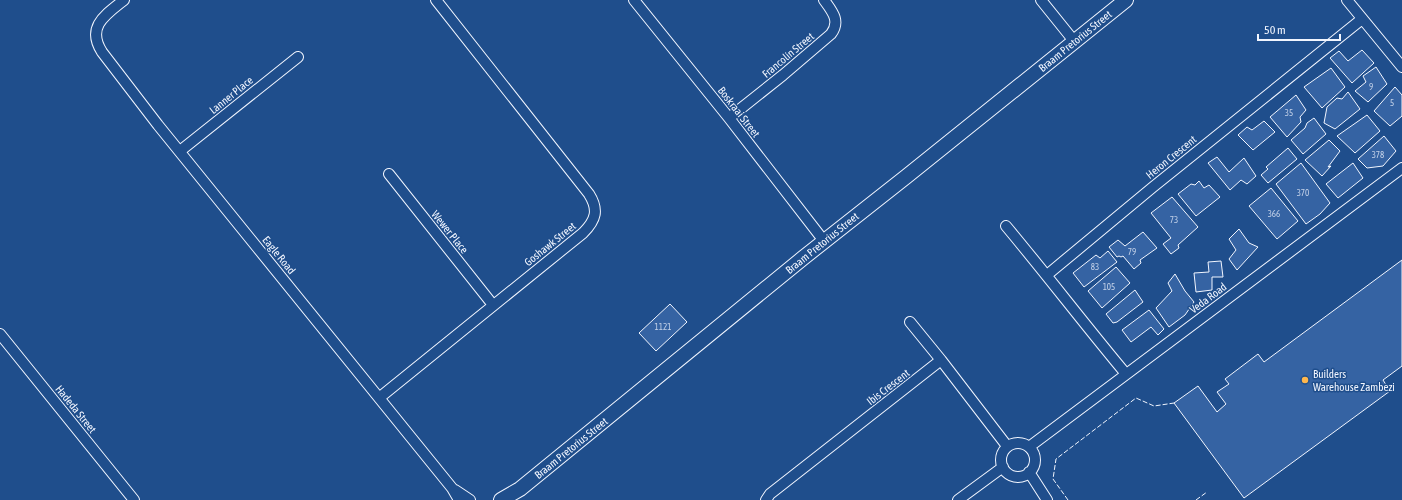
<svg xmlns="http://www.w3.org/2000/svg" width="1402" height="500" font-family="'Asap Condensed',sans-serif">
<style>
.building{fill:#3563a3;stroke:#f2f6ff}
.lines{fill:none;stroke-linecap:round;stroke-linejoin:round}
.street-casing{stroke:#f2f6ff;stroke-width:12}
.secondary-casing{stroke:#f2f6ff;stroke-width:16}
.street{stroke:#1f4e8c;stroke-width:10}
.secondary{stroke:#1f4e8c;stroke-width:14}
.fence{stroke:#f2f6ff;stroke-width:1;stroke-dasharray:5 2;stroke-linecap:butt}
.poi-dot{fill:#ffb74d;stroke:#1f4e8c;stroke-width:1.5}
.labels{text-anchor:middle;stroke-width:3;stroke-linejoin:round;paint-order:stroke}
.number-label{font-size:9px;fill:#c3d1e8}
.street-label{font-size:11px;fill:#f2f6ff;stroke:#1f4e8c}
.poi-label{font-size:11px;fill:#f2f6ff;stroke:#1f4e8c;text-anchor:start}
</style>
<rect width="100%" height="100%" fill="#1f4e8c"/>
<path class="building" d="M1362,50L1374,63L1352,83L1330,58L1339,51L1348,61Z
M1376,67L1387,84L1368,102L1355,91L1366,82L1363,76Z
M1331,68L1345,87L1322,108L1304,87Z
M1395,87L1402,95V116L1390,126L1374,111Z
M1348,92L1360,109L1335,129L1324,123L1327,107L1337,98L1342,99Z
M1296,95L1306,110L1300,117L1301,122L1287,137L1270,117Z
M1367,115L1380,131L1355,153L1337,136Z
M1314,118L1326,134L1303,154L1291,140L1305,128L1307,123Z
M1264,121L1275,132L1253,150L1238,135L1247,127L1252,130Z
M1384,136L1396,151L1383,166L1367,168L1358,159Z
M1329,140L1340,151L1328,167L1331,166L1322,176L1305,160Z
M1288,148L1297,159L1268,183L1261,175L1268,169L1266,167Z
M1217,157L1229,172L1244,158L1256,176L1247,184L1241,180L1230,190L1208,163Z
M1301,163L1330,203L1320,214L1306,224L1276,184Z
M1353,163L1363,178L1338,198L1326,184Z
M1199,181L1204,188L1209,185L1220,197L1196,216L1178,194L1191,184L1195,185Z
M1271,188L1298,221L1277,239L1249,206Z
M1172,197L1198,227L1178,245L1179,248L1171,254L1163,244L1171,238L1151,213Z
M1239,229L1249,243L1258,247L1237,270L1229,259L1236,250L1229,239Z
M1143,232L1157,248L1140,260L1141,263L1134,269L1123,256L1121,257L1119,256L1117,257L1109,247L1118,240L1125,246Z
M1108,251L1117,262L1084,287L1073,273L1096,255L1100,258Z
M1402,260V366L1383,380L1390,391L1244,498L1174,403L1198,386L1217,412L1226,404L1217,392L1229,384L1225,379L1258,354L1264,362Z
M1221,261L1223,277H1212V290L1196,292L1194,273L1209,272L1208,262Z
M1116,267L1130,283L1102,308L1088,291Z
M1175,274L1185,291L1194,302L1185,315L1169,327L1156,308L1172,291L1168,283Z
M1135,290L1143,302L1117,322L1113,323L1106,314Z
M670,304L687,322L656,351L639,333Z
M1149,310L1164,329L1158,335L1151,327L1131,342L1122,330Z"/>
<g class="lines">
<defs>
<path id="street" d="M124,0C105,15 86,27 102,52L158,125L452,488L459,500
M634,0L729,118L824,241
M1041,0L1074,41
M1347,0L1402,67
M729,118L783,75L831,34C841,21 832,11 824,0
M180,151L298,57
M389,174L493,305
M1006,226C1047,275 1085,325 1126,374
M1047,275L1153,187L1362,19
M910,322L941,360L1007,446
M0,334L134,500
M379,398L583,233C596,220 599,210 589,194L436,0
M1001 460a17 17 0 1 1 34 0a17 17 0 1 1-34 0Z
M1029,447L1402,168
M1029,472L1047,500
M455,490L470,500
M766,500L770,494L941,360
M958,500L1003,467"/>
<path id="secondary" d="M501,500L520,489L803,258L907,176L1126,0"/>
</defs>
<use href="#street" class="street-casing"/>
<use href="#secondary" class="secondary-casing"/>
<use href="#street" class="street"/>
<use href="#secondary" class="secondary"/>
<path class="fence" d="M1068,500L1053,479L1056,459L1136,398L1154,406L1174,403
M1196,500L1207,492"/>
</g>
<circle class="poi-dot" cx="1305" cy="380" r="4"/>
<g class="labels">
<g class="number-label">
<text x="1371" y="90">9</text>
<text x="1392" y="106">5</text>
<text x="1289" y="116">35</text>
<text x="1378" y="158">378</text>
<text x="1303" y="196">370</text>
<text x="1274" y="217">366</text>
<text x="1174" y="223">73</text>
<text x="1132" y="255">79</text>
<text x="1095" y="270">83</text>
<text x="1109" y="290">105</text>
<text x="663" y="330">1121</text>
</g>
<g class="street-label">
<text transform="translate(1075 41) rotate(-39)" y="4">Braam Pretorius Street</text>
<text transform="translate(788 55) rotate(-40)" y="4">Francolin Street</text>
<text transform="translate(231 95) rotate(-39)" y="4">Lanner Place</text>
<text transform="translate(739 112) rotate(52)" y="4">Boskraai Street</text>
<text transform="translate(1171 157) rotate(-39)" y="4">Heron Crescent</text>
<text transform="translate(450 232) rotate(51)" y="4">Wewer Place</text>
<text transform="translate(822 243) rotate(-39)" y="4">Braam Pretorius Street</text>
<text transform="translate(550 244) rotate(-39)" y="4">Goshawk Street</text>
<text transform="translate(279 255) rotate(51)" y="4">Eagle Road</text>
<text transform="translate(1208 298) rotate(-37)" y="4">Veda Road</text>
<text transform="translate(888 387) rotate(-38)" y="4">Ibis Crescent</text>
<text transform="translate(76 409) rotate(51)" y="4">Hadeda Street</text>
<text transform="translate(571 448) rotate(-39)" y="4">Braam Pretorius Street</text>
</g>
<g class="poi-label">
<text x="1313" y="378">Builders<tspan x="1313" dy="13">Warehouse Zambezi</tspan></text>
</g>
</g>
<path d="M1258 34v6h82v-6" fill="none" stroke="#f2f6ff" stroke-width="2"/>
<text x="1264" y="34" font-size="12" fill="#f2f6ff" stroke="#1f4e8c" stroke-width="3" paint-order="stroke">50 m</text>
</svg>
